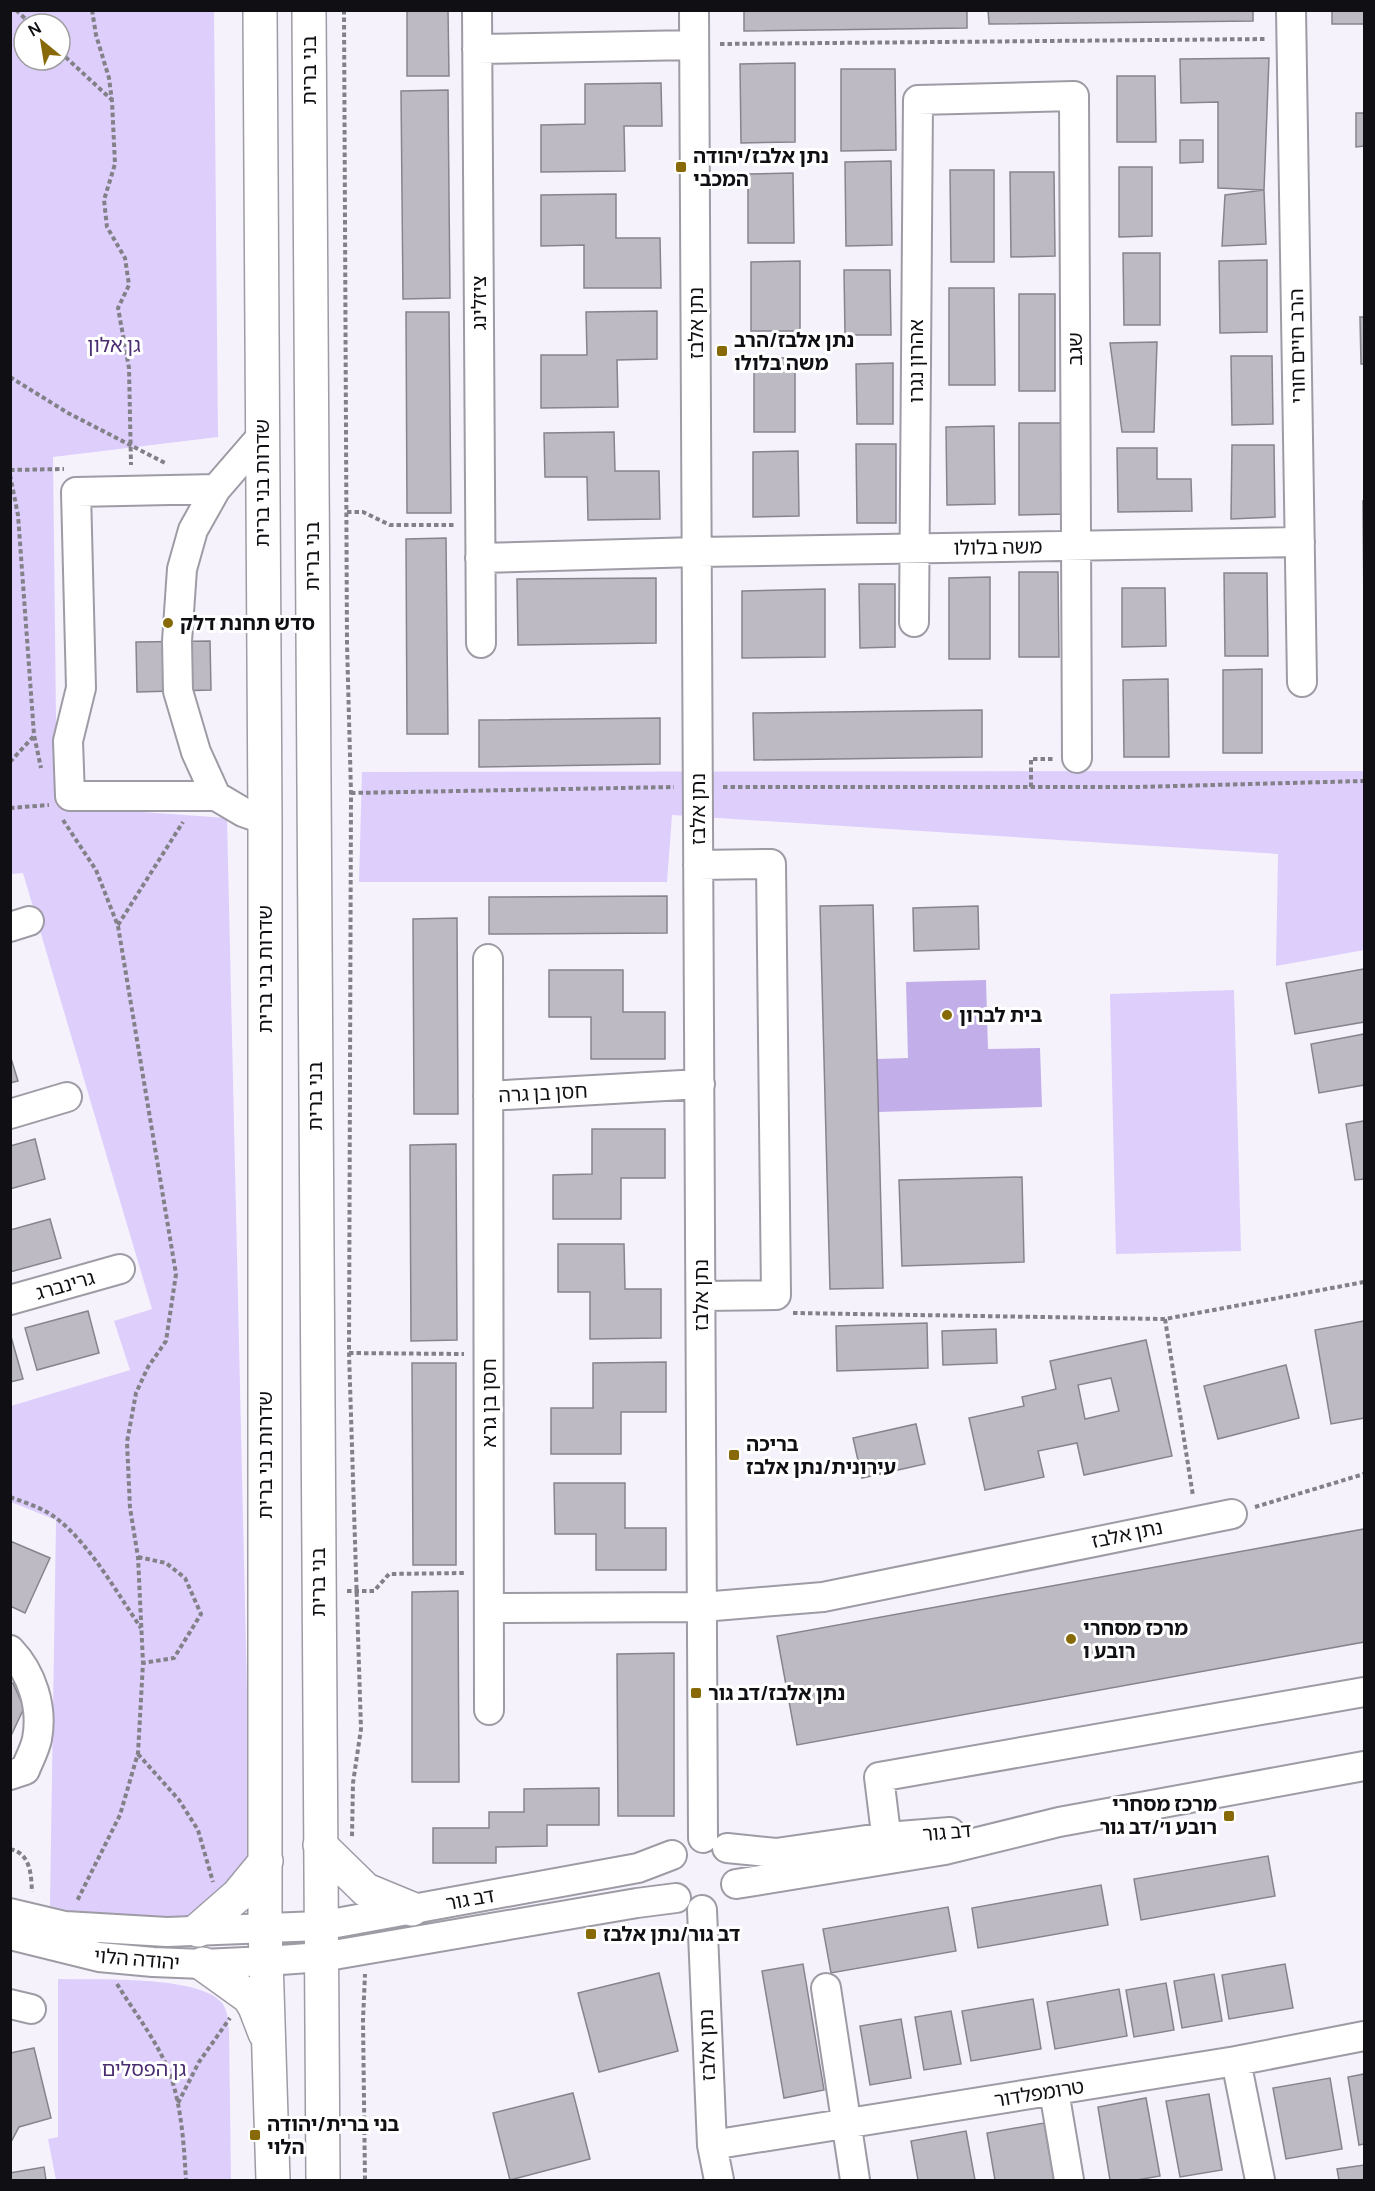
<svg xmlns="http://www.w3.org/2000/svg" width="1375" height="2191" font-family="Manrope,'Noto Sans Hebrew',sans-serif">
<style>
.green{fill:#ddcefc;fill-rule:evenodd}
.water{fill:#c2afe9}
.building{fill:#bdbac3;stroke:#87848e;stroke-width:1.5;fill-rule:evenodd}
.lines{fill:none;stroke-linecap:round;stroke-linejoin:round}
.minor-casing{stroke:#9e9ba5;stroke-width:32}
.major-casing{stroke:#9e9ba5;stroke-width:36}
.path{stroke:#838188;stroke-width:4;stroke-dasharray:4.5 3;stroke-linecap:butt}
.minor{stroke:#fff;stroke-width:28}
.major{stroke:#fff;stroke-width:33}
.poi-dot{fill:#876a07;stroke:#fff;stroke-width:2}
.labels{text-anchor:middle;stroke-width:6;stroke-linejoin:round;paint-order:stroke}
.street-label{font-size:20px;fill:#100f13;stroke:#fff}
.poi-label{font-size:20px;font-weight:bold;fill:#100f13;stroke:#fff;text-anchor:start}
.park-label{font-size:20px;fill:#492d71;stroke:#fff}
</style>
<rect width="100%" height="100%" fill="#f5f2fc"/>
<path class="green" d="M11,11H214L218,437L53,457L57,806L227,818L251,1868L213,1906L180,1923L101,1918L50,1906L56,1520L11,1502V1406L130,1370L114,1321L152,1309L23,873L11,874ZM24,24H60V60H24Z
M1364,771V950L1276,966L1278,854L672,815L667,882H359L362,772Z
M1234,990L1241,1251L1116,1254L1110,994Z
M58,1979C93,1980 200,1975 222,2003C228,2011 228,2021 229,2030L231,2180H56L48,2139L58,2137Z"/>
<path class="water" d="M986,980L988,1049L1040,1048L1042,1107L878,1112L877,1059L908,1058L906,982Z"/>
<path class="building" d="M407,10H448L449,76H407Z
M744,10H967V28L744,31Z
M988,10H1253V21L989,24Z
M1332,10H1364V24H1332Z
M1269,58L1264,190L1218,188V102L1181,103L1180,59Z
M795,63V142L741,143L740,64Z
M841,69H895L896,150L841,151Z
M1117,76H1155L1156,142H1117Z
M661,83L662,126H624L625,171L541,172V125L585,124V84Z
M448,90L450,298L403,299L401,91Z
M1356,113H1364V146L1356,147Z
M1180,140H1203V162L1180,163Z
M891,161L892,245L846,246L845,162Z
M1119,167H1152V236L1119,237Z
M950,170H994V262H951Z
M1010,172H1054L1055,256L1011,257Z
M793,173L794,243H748V174Z
M1264,190L1266,244L1222,246L1225,195Z
M616,194V238H660L661,288H584V245L541,246V195Z
M1123,253H1160V325H1124Z
M1267,260V332L1220,333L1219,261Z
M800,261V331H751V262Z
M844,270H890L891,335H845Z
M949,288H994L995,385H949Z
M1019,294H1055V391H1019Z
M657,311V359L617,360L618,407L541,408V355H587L586,312Z
M406,312H449L451,513H407Z
M1360,317H1364V364H1361Z
M1157,342L1154,432H1122L1110,343Z
M1231,356H1272L1273,424L1232,425Z
M754,358H795V432H754Z
M893,363V424H857L856,364Z
M1019,423H1065L1066,514L1019,515Z
M994,426L995,504L947,505L946,427Z
M614,432L615,471H659L660,519L588,520L587,477H545L544,433Z
M856,444H896V523H857Z
M1232,445H1274L1275,517L1231,519Z
M1117,448H1157V479H1191L1192,511L1118,512Z
M798,451L799,516L753,517V452Z
M1363,501H1364V612Z
M446,538L448,734H407L406,539Z
M1019,572H1058L1059,657H1019Z
M1224,573H1267L1268,656H1225Z
M990,577V659H949V578Z
M656,578V643L518,645L517,579Z
M859,584H895V647L860,648Z
M1122,588H1165L1166,646L1122,647Z
M825,589V657L742,658V591Z
M210,641L211,690L137,692L136,642Z
M1262,669V753H1223V670Z
M1168,679L1169,757H1124L1123,680Z
M982,710V757L754,760L753,713Z
M660,718V764L479,767V720Z
M667,896V933L489,934V897Z
M873,905L883,1288L830,1289L820,906Z
M978,906L979,949L914,951L913,908Z
M457,918L458,1114H414L413,919Z
M1364,969V1022L1295,1034L1286,983Z
M549,970H623V1012H665V1059H591V1017H549Z
M1364,1034V1085L1319,1093L1311,1044Z
M10,1055L18,1081L10,1083Z
M1364,1121V1179L1355,1180L1346,1124Z
M592,1129H665V1178H621V1219H553V1175L592,1174Z
M35,1139L45,1179L10,1189V1146Z
M456,1144L457,1340L411,1341L410,1145Z
M1022,1177L1024,1262L902,1266L899,1180Z
M50,1219L61,1258L10,1272V1230Z
M558,1244H624L625,1289H661V1338L590,1339V1292H558Z
M88,1311L99,1353L37,1370L25,1328Z
M1364,1321V1418L1331,1424L1315,1330Z
M927,1323L928,1368L837,1371L836,1326Z
M996,1329L997,1363L943,1365L942,1331Z
M10,1333L23,1379L10,1382Z
M1146,1340L1172,1456L1084,1475L1077,1443L1038,1451L1044,1477L985,1490L969,1418L1024,1406L1022,1397L1056,1389L1050,1361ZM1111,1378L1119,1411L1085,1419L1078,1385Z
M666,1362V1412H621V1454H551V1408H593V1363Z
M412,1363H456V1565H413Z
M1286,1365L1299,1418L1218,1439L1204,1386Z
M916,1424L925,1464L862,1478L853,1438Z
M554,1483H625V1528H666V1570H596V1534H555Z
M1364,1529V1642L797,1745L777,1636Z
M10,1541L50,1558L25,1613L10,1606Z
M458,1591L459,1782H412V1592Z
M674,1653V1816H618L617,1654Z
M13,1683L24,1708L10,1738V1684Z
M599,1788V1825H547V1846L496,1847V1863H433V1828H489V1812H524V1789Z
M1268,1856L1275,1896L1141,1920L1134,1879Z
M1101,1885L1108,1925L978,1948L972,1908Z
M948,1907L956,1951L831,1973L823,1929Z
M803,1964L824,2090L784,2098L762,1971Z
M1285,1964L1293,2008L1229,2019L1222,1975Z
M659,1973L678,2051L599,2072L578,1993Z
M1214,1974L1222,2021L1182,2028L1174,1981Z
M1166,1983L1174,2030L1134,2037L1126,1990Z
M1119,1989L1127,2036L1055,2049L1047,2002Z
M1033,1999L1041,2049L971,2061L962,2011Z
M951,2011L961,2064L924,2070L915,2017Z
M901,2019L911,2078L870,2085L860,2026Z
M34,2048L51,2118L19,2127L10,2144V2053Z
M1364,2074V2144L1359,2145L1348,2077Z
M1330,2078L1342,2149L1286,2159L1273,2088Z
M573,2093L590,2159L510,2180L493,2113Z
M1209,2094L1222,2170L1180,2177L1166,2101Z
M1146,2098L1160,2176L1137,2180H1110L1098,2107Z
M1044,2123L1054,2180H995L987,2133Z
M966,2131L975,2180H918L911,2141Z
M1364,2165V2180H1339L1337,2169Z
M44,2167L46,2180H10V2173Z"/>
<g class="lines">
<defs>
<path id="minor" d="M477,10L481,643
M694,10L703,1838
M1291,10L1302,682
M477,49L694,45
M261,437L216,489L193,530L182,569L177,641L178,691L196,752L216,796L243,812L265,820
M216,489L76,492L81,688L68,741L70,796H216
M480,558L697,552L1300,542
M914,622L918,100L1074,96L1077,758
M698,865L771,864L776,1295L701,1296
M10,927L29,921
M488,959L489,1710
M488,1096L700,1084
M10,1114L67,1097
M10,1300L120,1269
M489,1608L702,1607L823,1597L1232,1514
M10,1650C32,1673 43,1707 37,1739C35,1749 29,1760 25,1770L10,1775
M727,1848L776,1853L887,1837L950,1832
M889,1858L879,1777L1364,1692
M736,1884L945,1850L1059,1822L1364,1766
M702,1910L712,2145L719,2180
M10,1913L65,1926L167,1932L320,1926L638,1868L672,1855
M10,1935L99,1957L153,1962L203,1964L267,1961L322,1957L637,1903L676,1898
M826,1988L855,2180
M10,2004L31,2009
M1236,2061L1260,2180
M1054,2091L1069,2180
M712,2145L1236,2061L1364,2036"/>
<path id="major" d="M260,10L265,820V1927L273,2180
M309,10L323,2180
M320,1845L366,1890L412,1909
M198,1930L238,1895L266,1861
M203,1964L249,1997L255,2007L265,2033"/>
</defs>
<use href="#minor" class="minor-casing"/>
<use href="#major" class="major-casing"/>
<path class="path" d="M16,10L31,24
M92,10L96,35L109,78L112,101L115,164L104,200L107,227L125,258L129,285L118,308L129,368L131,465
M344,10L347,643L351,793L349,1353L361,1729L353,1783L352,1837
M720,44L1267,39
M60,52L112,100
M10,377L68,413L167,464
M10,470L64,469
M10,475L18,515L34,735L41,768
M347,512H363L390,525H456
M10,762L34,736
M723,787H1137L1364,781
M1031,787V759H1053
M351,793L674,787
M10,808L49,805
M63,820L96,870L118,926L176,1274L166,1341L148,1367L136,1393L127,1442L130,1508L138,1557L143,1663L138,1753L120,1815L77,1901
M118,925L183,822
M793,1313L1165,1319L1364,1282
M1165,1319L1193,1496
M349,1353L464,1354
M10,1497C26,1503 43,1508 56,1518C90,1544 117,1593 141,1628
M1255,1507L1364,1474
M138,1557L166,1563L185,1578L201,1614L174,1658L143,1663
M347,1591H374L389,1574L464,1573
M138,1754L179,1800L198,1830L213,1882
M10,1849C31,1854 31,1874 32,1892
M117,1984C136,2015 161,2046 172,2080C182,2112 184,2147 186,2180
M178,2103L199,2062L230,2018
M365,2180L363,2020L365,1974"/>
<use href="#minor" class="minor"/>
<use href="#major" class="major"/>
</g>
<g class="poi-dot">
<rect x="675" y="161" width="12" height="12" rx="3"/>
<rect x="716" y="345" width="12" height="12" rx="3"/>
<circle cx="168" cy="623" r="6"/>
<circle cx="947" cy="1015" r="6"/>
<rect x="728" y="1449" width="12" height="12" rx="3"/>
<circle cx="1071" cy="1639" r="6"/>
<rect x="690" y="1687" width="12" height="12" rx="3"/>
<rect x="1223" y="1810" width="12" height="12" rx="3"/>
<rect x="585" y="1928" width="12" height="12" rx="3"/>
<rect x="249" y="2129" width="12" height="12" rx="3"/>
</g>
<g class="labels">
<g class="street-label">
<text transform="translate(309 70) rotate(-90)" y="7">בני ברית</text>
<text transform="translate(479 303) rotate(-90)" y="7">ציזלינג</text>
<text transform="translate(696 323) rotate(-90)" y="7">נתן אלבז</text>
<text transform="translate(1297 346) rotate(-91)" y="7">הרב חיים חורי</text>
<text transform="translate(1075 349) rotate(-90)" y="7">שגב</text>
<text transform="translate(916 361) rotate(-90)" y="7">אהרון נגרו</text>
<text transform="translate(262 483) rotate(-90)" y="7">שדרות בני ברית</text>
<text transform="translate(998 547) rotate(-1)" y="7">משה בלולו</text>
<text transform="translate(312 556) rotate(-90)" y="7">בני ברית</text>
<text transform="translate(698 809) rotate(-90)" y="7">נתן אלבז</text>
<text transform="translate(265 969) rotate(-90)" y="7">שדרות בני ברית</text>
<text transform="translate(543 1093) rotate(-3)" y="7">חסן בן גרה</text>
<text transform="translate(315 1096) rotate(-90)" y="7">בני ברית</text>
<text transform="translate(65 1285) rotate(-16)" y="7">גרינברג</text>
<text transform="translate(701 1295) rotate(-90)" y="7">נתן אלבז</text>
<text transform="translate(489 1403) rotate(-90)" y="7">חסן בן גרא</text>
<text transform="translate(265 1455) rotate(-90)" y="7">שדרות בני ברית</text>
<text transform="translate(1127 1534) rotate(-12)" y="7">נתן אלבז</text>
<text transform="translate(318 1582) rotate(-90)" y="7">בני ברית</text>
<text transform="translate(947 1832) rotate(-5)" y="7">דב גור</text>
<text transform="translate(470 1899) rotate(-10)" y="7">דב גור</text>
<text transform="translate(137 1959) rotate(5)" y="7">יהודה הלוי</text>
<text transform="translate(707 2045) rotate(-92)" y="7">נתן אלבז</text>
<text transform="translate(1039 2093) rotate(-9)" y="7">טרומפלדור</text>
</g>
<g class="poi-label">
<text x="693" y="163">נתן אלבז/יהודה<tspan x="693" dy="23">המכבי</tspan></text>
<text x="734" y="347">נתן אלבז/הרב<tspan x="734" dy="23">משה בלולו</tspan></text>
<text x="180" y="630">סדש תחנת דלק</text>
<text x="959" y="1022">בית לברון</text>
<text x="746" y="1451">בריכה<tspan x="746" dy="23">עירונית/נתן אלבז</tspan></text>
<text x="1083" y="1635">מרכז מסחרי<tspan x="1083" dy="23">רובע ו</tspan></text>
<text x="708" y="1700">נתן אלבז/דב גור</text>
<text x="1217" y="1811" text-anchor="end">מרכז מסחרי<tspan x="1217" dy="23">רובע ו׳/דב גור</tspan></text>
<text x="603" y="1941">דב גור/נתן אלבז</text>
<text x="267" y="2131">בני ברית/יהודה<tspan x="267" dy="23">הלוי</tspan></text>
</g>
<g class="park-label">
<text x="114" y="352">גן אלון</text>
<text x="144" y="2076">גן הפסלים</text>
</g>
</g>
<rect width="1375" height="2191" fill="none" stroke="#100f13" stroke-width="24"/>
<g transform="translate(42 42) rotate(330)"><circle r="28" fill="#ffffff" stroke="#9f9fa1" stroke-width="1.5"/>
<path d="M0-4.5L10 22L0 15L-10 22Z" fill="#876a07"/>
<text y="-9" font-size="16" font-weight="bold" text-anchor="middle" fill="#100f13">N</text>
</g>
</svg>
